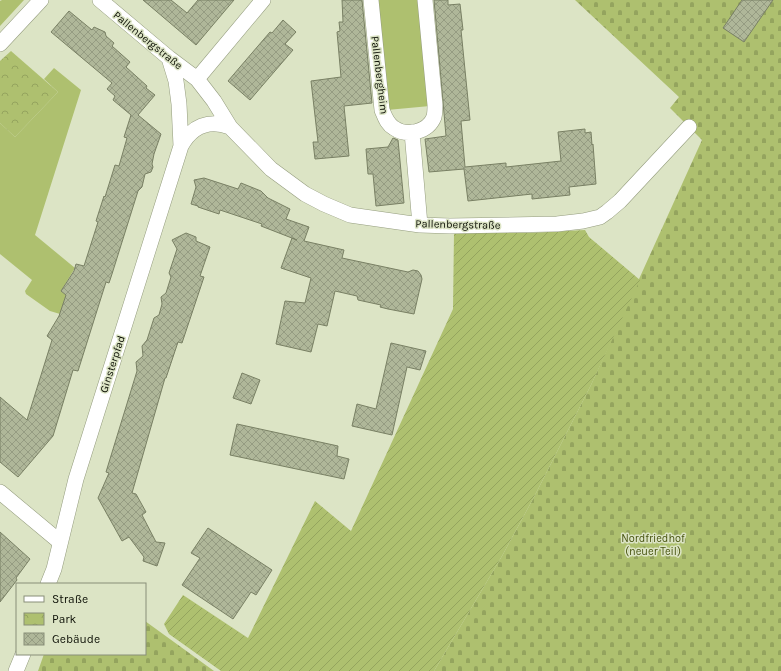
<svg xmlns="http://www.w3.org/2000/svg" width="781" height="671" font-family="Karla,sans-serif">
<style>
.grass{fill:#aec06f}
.cemetery{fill:url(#cemetery-stones)}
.park{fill:url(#park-crowns)}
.garden{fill:url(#garden-furrows)}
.building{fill:url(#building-cross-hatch);stroke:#798064}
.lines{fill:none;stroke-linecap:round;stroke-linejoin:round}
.minor-casing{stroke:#949c7e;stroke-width:16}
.minor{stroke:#fff;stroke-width:15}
.labels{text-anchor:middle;stroke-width:3;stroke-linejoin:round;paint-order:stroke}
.street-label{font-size:11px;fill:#0b0e04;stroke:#dce4c5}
.park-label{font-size:11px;fill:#47530f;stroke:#dce4c5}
</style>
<defs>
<pattern id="cemetery-stones" width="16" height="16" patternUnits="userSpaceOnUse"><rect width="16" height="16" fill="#aec06f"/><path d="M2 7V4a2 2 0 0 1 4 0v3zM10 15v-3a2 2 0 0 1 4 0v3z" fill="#94a45e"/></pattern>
<pattern id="park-crowns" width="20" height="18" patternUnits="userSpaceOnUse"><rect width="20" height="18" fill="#aec06f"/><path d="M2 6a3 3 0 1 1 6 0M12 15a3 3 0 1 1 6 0" fill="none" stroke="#94a45e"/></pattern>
<pattern id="garden-furrows" width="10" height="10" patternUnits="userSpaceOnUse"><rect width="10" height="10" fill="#aec06f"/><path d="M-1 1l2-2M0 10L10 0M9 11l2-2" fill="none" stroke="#94a45e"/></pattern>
<pattern id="building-cross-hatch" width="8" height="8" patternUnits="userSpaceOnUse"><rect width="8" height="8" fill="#afb799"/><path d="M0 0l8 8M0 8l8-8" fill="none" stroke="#959c82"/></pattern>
</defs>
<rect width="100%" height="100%" fill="#dce4c5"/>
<path class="grass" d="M2,0H24L0,26V1Z
M375,0H420L430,106L387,110Z
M54,68L81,90L35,235L75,268L61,291L66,295L60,314L50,311L26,294L25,291L32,280L0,254V123L15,137L58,92L44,79Z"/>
<path class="cemetery" d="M575,0H781V671H434L502,556L534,497L591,385L702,140L670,108L679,97Z
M145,621L214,671H38L44,654H145Z"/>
<path class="park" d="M11,51L58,92L15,137L0,123V61Z"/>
<path class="garden" d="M585,230L589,237L640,280L591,385L534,497L502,556L434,671H221L169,634L164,624L183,595L248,638L315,501L351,531L453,309L454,233H530Z"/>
<path class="building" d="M143,0H171L187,13L198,0H234L196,45Z
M342,0H362L372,103L344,106L349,156L315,159L313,142H318L311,81L341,77L337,32L340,31L339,22H343Z
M434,0H448V5L460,4L463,30H461L470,120L461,121L465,167L506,163V167L561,161L558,132L585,129V133L591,132L592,145L593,144L596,184L569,187L570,195L532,199V194L468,201L464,169L429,172L425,139L446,136Z
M742,0H773L744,42L723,28Z
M69,11L92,30L94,27L105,32L106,36L114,43L112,46L130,62L126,67L147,86L146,88L155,95L138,115L161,134L154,154L152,164L153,167L151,172L145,174L142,187L138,191L112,274L109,283L106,282L78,371L73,370L53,436L18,477L0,462V397L27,420L52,340L47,336L59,316L66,295L61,291L74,271L76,264L84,266L98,222L96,221L104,196L105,197L115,165L119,166L127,138L124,137L131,115L113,100L115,96L107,89L112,83L51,32Z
M283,20L296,32L285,44L293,50L250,100L228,81L270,32L272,33Z
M393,138L398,140L404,203L376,206L373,174H368L366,149L388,147Z
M204,178L238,189L241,183L261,191L268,198L290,209L286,219L309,227L304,241L344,250L342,258L408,272L413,270L418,271L421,275L422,279L414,314L388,309L380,307L381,305L358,300L357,296L335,291L327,326L318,324L311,352L276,344L285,301L305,303L311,278L281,268L292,238L297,240L261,226L262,224L220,210L219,214L198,207V206L191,204L196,187L194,180Z
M186,233L196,237V241L210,247L200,276L204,277L182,343L178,342L166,378H165L132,493L136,494L146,512L142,515L156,542L165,543L157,566L143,561L144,557L129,537L122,541L98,498L109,473L106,472L137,371L136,362L143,356L142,346L147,340L154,318L159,315L162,304L161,297L166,293L171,277L169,273L177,249L172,240Z
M391,343L426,351L420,370L407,367L392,435L352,426L357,404L376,409Z
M242,373L260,380L251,404L233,398Z
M237,424L338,446L337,456L349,459L344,479L230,455Z
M208,528L272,570L256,595L251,592L233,619L182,585L200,558L191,553Z
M0,532L30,559L16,578L17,580L0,602Z"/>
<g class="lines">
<defs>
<path id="minor" d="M100,0L169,58L197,79L214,101L230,127L271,169L305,194L324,204L350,215L420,225L450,226L557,224L583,221L600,217L607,212L620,201L689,127
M371,0L382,110C385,117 387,124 394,128C407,137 428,132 434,117C435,113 435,109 435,105L425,0
M0,44L41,0
M169,58L176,81L179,104L181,146
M197,79L263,0
M412,132L420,225
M0,492L60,542
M48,584L54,569L76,479L181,146C192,126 209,119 230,127
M16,671L23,654"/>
</defs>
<use href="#minor" class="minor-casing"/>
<use href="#minor" class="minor"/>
</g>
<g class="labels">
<g class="street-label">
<text transform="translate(148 40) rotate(39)" y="4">Pallenbergstraße</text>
<text transform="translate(380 75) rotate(83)" y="4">Pallenbergheim</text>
<text transform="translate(458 224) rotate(1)" y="4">Pallenbergstraße</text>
<text transform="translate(112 364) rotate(-72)" y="4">Ginsterpfad</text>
</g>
<g class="park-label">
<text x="653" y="542">Nordfriedhof<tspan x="653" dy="13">(neuer Teil)</tspan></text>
</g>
</g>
<rect x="16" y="583" width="130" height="72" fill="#dce4c5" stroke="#888e78"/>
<rect x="24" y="596" width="20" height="6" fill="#ffffff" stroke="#888e78"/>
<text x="52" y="603" font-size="12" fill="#0b0e04">Straße</text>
<rect x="24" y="613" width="20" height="12" fill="url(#park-crowns)" stroke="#888e78"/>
<text x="52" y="623" font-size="12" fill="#0b0e04">Park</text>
<rect x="24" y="633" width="20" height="12" fill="url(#building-cross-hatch)" stroke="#888e78"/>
<text x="52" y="643" font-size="12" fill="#0b0e04">Gebäude</text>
</svg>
